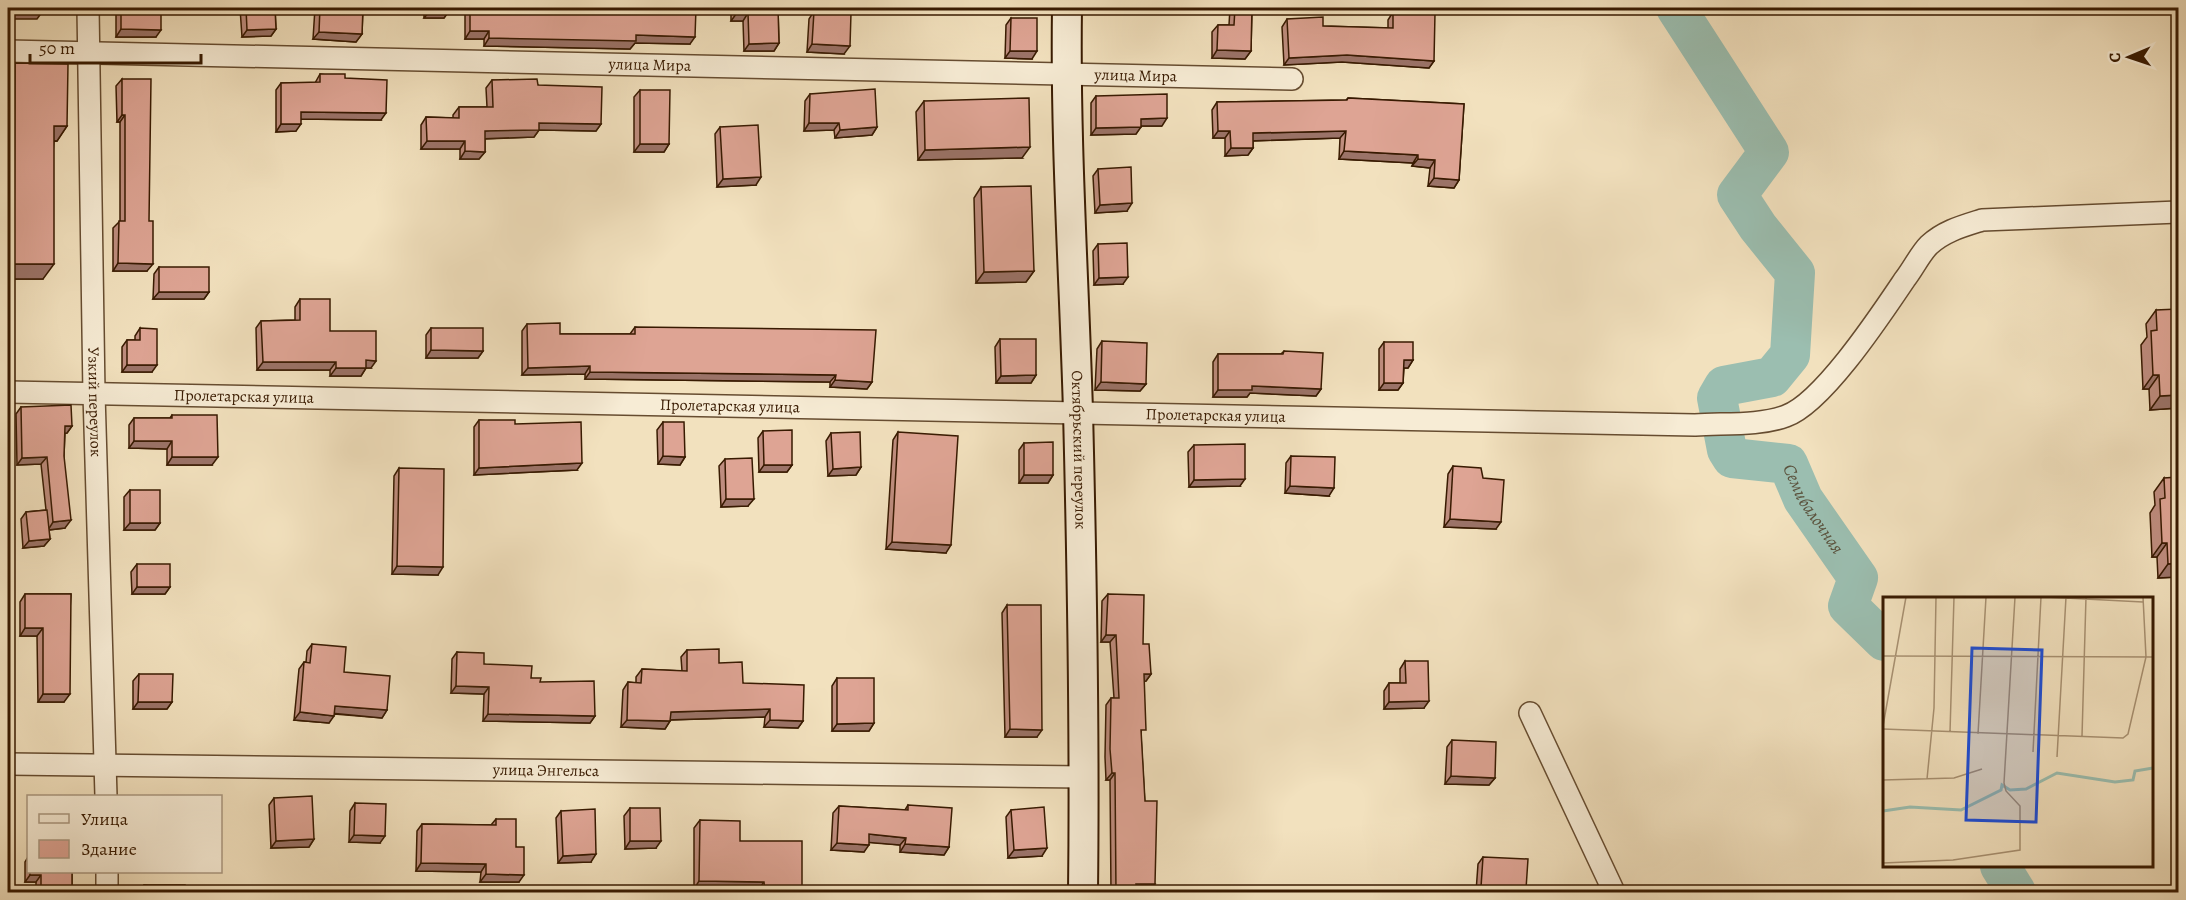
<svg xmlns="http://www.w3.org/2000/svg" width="2186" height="900" font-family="Alegreya,serif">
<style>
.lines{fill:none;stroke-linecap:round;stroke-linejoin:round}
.river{stroke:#9bbeb0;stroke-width:40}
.street-casing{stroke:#664c30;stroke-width:24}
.secondary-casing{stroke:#381a01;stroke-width:32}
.street{stroke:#f7ecd5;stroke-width:21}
.secondary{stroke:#f7ecd5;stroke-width:28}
.wall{fill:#bf8d7f;stroke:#381a01;stroke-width:1.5}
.shaded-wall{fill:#9b7368;stroke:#381a01;stroke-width:1.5}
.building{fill:#dea494;stroke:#381a01;stroke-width:1.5}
.labels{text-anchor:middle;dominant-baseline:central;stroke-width:6;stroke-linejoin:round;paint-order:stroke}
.street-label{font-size:16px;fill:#381a01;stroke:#f7ecd5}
.water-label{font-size:18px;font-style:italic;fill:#5b533e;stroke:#f7ecd5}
.inset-river{fill:none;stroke:#9bbeb0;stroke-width:3}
.inset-road{fill:none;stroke:#a89172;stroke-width:1.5}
.view{fill:#1d4ed8;fill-opacity:0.15;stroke:#1d4ed8;stroke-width:3}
.inset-edge{fill:none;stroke:#381a01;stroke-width:3}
</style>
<rect width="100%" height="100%" fill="#f2e1be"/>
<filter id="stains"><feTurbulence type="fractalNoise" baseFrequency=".00333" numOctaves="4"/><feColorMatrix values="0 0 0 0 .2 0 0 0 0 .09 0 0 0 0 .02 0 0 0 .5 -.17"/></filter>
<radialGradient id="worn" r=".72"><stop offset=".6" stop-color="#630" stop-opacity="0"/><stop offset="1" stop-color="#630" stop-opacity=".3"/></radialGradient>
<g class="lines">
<g class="river">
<path id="s1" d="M 1676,8 L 1769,152 L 1737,195 L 1758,227 L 1795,273 L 1790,355 L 1772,377 L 1724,386 L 1717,398 L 1727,450 L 1732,458 L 1788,464 L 1803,499 L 1858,578 L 1848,606 L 1884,641"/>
<path d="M 2000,866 L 2016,892"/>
</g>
<g class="street-casing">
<g id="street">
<path id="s2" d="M 88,8 L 94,394 L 106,796"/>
<path id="s3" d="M 8,51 L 1292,79"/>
<path id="s4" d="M 8,392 L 1695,425 C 1724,423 1759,426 1786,416 C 1823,403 1882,313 1905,279 C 1913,269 1920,254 1929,245 C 1944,231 1963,226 1982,220 L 2178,212"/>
<path d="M 1530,713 L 1614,892"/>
<path id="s5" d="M 8,764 L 1085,777"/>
<path d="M 107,872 L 107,892"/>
</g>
</g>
<g class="secondary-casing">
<g id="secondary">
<path id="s6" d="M 1067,8 C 1065,142 1074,277 1078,411 C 1082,572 1085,732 1083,892"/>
</g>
</g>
<use href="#street" class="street"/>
<use href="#secondary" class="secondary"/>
</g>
<path class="wall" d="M 116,8 L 161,8 L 156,37 L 116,37 Z
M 240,8 L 275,8 L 276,29 L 271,36 L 242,37 Z
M 315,8 L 363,8 L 362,34 L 356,42 L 313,39 Z
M 424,8 L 449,8 L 449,11 L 444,18 L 424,18 Z
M 465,8 L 496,8 L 496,11 L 528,11 L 529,8 L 566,8 L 565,10 L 661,10 L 663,8 L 696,8 L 690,44 L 635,43 L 630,49 L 484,46 L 484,39 L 465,39 Z
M 731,8 L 778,8 L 779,43 L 774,51 L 744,51 L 743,21 L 731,21 Z
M 1230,8 L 1252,8 L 1251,51 L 1245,59 L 1212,58 L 1212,32 L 1218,25 L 1229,25 Z
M 814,11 L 844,54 L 807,52 L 809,19 Z
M 1393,12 L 1434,61 L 1429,68 L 1342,62 L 1284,65 L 1282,27 L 1287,19 L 1323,26 L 1388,28 L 1388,20 Z
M 1011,18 L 1032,59 L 1005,58 L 1006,25 Z
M 15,63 L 67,126 L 57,141 L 54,140 L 43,279 L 8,279 L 8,74 Z
M 320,74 L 345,78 L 381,120 L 301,119 L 296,131 L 276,132 L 276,90 L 281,83 L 315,83 Z
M 122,79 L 147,271 L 113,271 L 113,228 L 120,221 L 120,122 L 117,122 L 116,86 Z
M 492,80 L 538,85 L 601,124 L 596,131 L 539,130 L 534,137 L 485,139 L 485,152 L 479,159 L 460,159 L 460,149 L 421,149 L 421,125 L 426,117 L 453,118 L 453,115 L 459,107 L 487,107 L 486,88 Z
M 640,90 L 669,144 L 664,152 L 634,152 L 634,97 Z
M 810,94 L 877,127 L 872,135 L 835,138 L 834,130 L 804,131 L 805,101 Z
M 1096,96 L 1162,126 L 1141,126 L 1136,134 L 1091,135 L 1091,103 Z
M 1348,98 L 1464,104 L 1459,180 L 1454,188 L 1428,186 L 1430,168 L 1412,166 L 1413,163 L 1339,159 L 1340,138 L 1253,141 L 1253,148 L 1248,155 L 1225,156 L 1225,138 L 1213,138 L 1212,110 L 1217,102 L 1346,100 Z
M 924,101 L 1022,158 L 918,160 L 916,112 Z
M 720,127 L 756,185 L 717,187 L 715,134 Z
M 1098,169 L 1127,211 L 1095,213 L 1093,176 Z
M 981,187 L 1034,271 L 1026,282 L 976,283 L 974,198 Z
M 1098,244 L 1123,284 L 1094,285 L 1093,251 Z
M 159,267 L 209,292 L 204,299 L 153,299 L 154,274 Z
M 300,299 L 330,331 L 371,368 L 366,368 L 361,376 L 330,376 L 330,370 L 257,370 L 256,328 L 261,321 L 295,320 L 295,307 Z
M 2156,310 L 2178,408 L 2150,410 L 2149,389 L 2143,389 L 2141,345 L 2147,337 L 2146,324 Z
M 527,324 L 560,334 L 630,334 L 635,327 L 872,382 L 867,389 L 830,387 L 830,382 L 585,379 L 585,374 L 522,375 L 522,331 Z
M 140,328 L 152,372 L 122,372 L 122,347 L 127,340 L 135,340 L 135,336 Z
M 431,328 L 483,351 L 478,358 L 426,358 L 426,335 Z
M 1000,339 L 1036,375 L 1031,383 L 996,383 L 995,347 Z
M 1102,341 L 1146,384 L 1140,391 L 1095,390 L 1097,349 Z
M 1384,342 L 1413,360 L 1408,368 L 1404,368 L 1403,383 L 1398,390 L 1379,390 L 1379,349 Z
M 1284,351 L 1321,389 L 1316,396 L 1250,393 L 1247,397 L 1213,397 L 1213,362 L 1218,354 L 1281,354 Z
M 21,407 L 72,426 L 67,433 L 65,433 L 64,456 L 65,528 L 49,530 L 50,539 L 44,546 L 23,548 L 21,519 L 26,512 L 46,510 L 41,464 L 17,465 L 16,414 Z
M 172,415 L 212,465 L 167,465 L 167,449 L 129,448 L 129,425 L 134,418 L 170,418 Z
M 479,420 L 515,424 L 577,470 L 474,475 L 474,427 Z
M 663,422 L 685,457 L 680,465 L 658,464 L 657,430 Z
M 763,431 L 792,465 L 787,472 L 759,472 L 758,438 Z
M 898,432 L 946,553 L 886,549 L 893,440 Z
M 831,433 L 861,467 L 856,475 L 828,476 L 826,441 Z
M 1024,443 L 1053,475 L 1048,483 L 1019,483 L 1019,450 Z
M 1194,445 L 1240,486 L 1189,487 L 1188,452 Z
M 1291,456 L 1329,496 L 1285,493 L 1286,463 Z
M 725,459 L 748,506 L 721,507 L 719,466 Z
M 1453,466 L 1496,529 L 1444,527 L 1448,474 Z
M 399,468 L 438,575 L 392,574 L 394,476 Z
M 2164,478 L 2178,577 L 2158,578 L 2157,557 L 2152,557 L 2150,513 L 2155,505 L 2154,492 Z
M 130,490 L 160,523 L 155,530 L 124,530 L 124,497 Z
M 137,564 L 170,587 L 165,594 L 132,594 L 131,572 Z
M 25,594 L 71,594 L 64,702 L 38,702 L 37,636 L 20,636 L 20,602 Z
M 1108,594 L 1143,644 L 1151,674 L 1146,681 L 1144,681 L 1141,736 L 1150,891 L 1111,892 L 1110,780 L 1106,780 L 1105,757 L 1106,705 L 1111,698 L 1114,698 L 1110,642 L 1101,642 L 1102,601 Z
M 1007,605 L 1037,737 L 1005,737 L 1002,613 Z
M 312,644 L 387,710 L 382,718 L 334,714 L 329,723 L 294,720 L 299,669 L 304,662 L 306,662 L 307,651 Z
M 687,650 L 719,663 L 743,683 L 803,721 L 798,728 L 764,727 L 765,717 L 671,720 L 670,721 L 665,729 L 621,727 L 623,690 L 628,682 L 636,683 L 636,677 L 642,669 L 682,671 L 681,657 Z
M 457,652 L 484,664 L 531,678 L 540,682 L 595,716 L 590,723 L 483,721 L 484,694 L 451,693 L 452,659 Z
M 1405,661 L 1424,708 L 1384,709 L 1384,691 L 1389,683 L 1400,683 L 1400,669 Z
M 139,674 L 172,702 L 167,709 L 133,709 L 133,681 Z
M 837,678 L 874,723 L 869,731 L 832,731 L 832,686 Z
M 1452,740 L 1495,778 L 1489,785 L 1445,784 L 1447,747 Z
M 274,798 L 314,839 L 309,847 L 271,848 L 269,805 Z
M 355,803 L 380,843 L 349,842 L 350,811 Z
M 908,805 L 949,847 L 944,855 L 900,852 L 900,845 L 869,842 L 864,852 L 831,850 L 833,813 L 839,806 L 905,810 Z
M 630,808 L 656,848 L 625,849 L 624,816 Z
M 1011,810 L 1042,856 L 1008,858 L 1006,817 Z
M 561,811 L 591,862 L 558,863 L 556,818 Z
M 496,819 L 516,847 L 519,882 L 480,882 L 481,872 L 416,871 L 417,831 L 422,824 L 491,825 Z
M 700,820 L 740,841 L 802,892 L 759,892 L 759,889 L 694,889 L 694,828 Z
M 28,857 L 28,872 L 72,872 L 72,892 L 36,892 L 36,882 L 25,882 L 25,862 Z
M 1483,857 L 1526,889 L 1524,892 L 1476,892 L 1478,864 Z
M 144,885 L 185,892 L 139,892 Z"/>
<path class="shaded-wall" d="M 8,8 L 45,8 L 37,19 L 8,19 Z
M 430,11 L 449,11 L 444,18 L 424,18 Z
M 748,13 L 743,21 L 731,21 L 736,14 Z
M 121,29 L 161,30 L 156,37 L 116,37 Z
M 276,29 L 271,36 L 242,37 L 247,30 Z
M 470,31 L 489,31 L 484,39 L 465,39 Z
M 319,32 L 362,34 L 356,42 L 313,39 Z
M 636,35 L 695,37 L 690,44 L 635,43 L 630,49 L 484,46 L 489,38 Z
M 779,43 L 774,51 L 744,51 L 749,44 Z
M 812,44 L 850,46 L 844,54 L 807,52 Z
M 1217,50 L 1251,51 L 1245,59 L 1212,58 Z
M 1010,51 L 1037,51 L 1032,59 L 1005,58 Z
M 1347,55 L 1434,61 L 1429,68 L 1342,62 L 1284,65 L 1289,58 Z
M 301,112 L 386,113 L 381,120 L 296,119 Z
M 122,115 L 125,115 L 120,122 L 117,122 Z
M 1167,118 L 1162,126 L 1136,126 L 1141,119 Z
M 539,123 L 601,124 L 596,131 L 539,130 L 534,137 L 479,139 L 485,131 Z
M 809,123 L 839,123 L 834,130 L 804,131 Z
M 281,124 L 301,124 L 296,131 L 276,132 Z
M 54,126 L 67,126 L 57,141 L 44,140 Z
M 877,127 L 872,135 L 835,138 L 840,130 Z
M 1141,127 L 1136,134 L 1091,135 L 1096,128 Z
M 1218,131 L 1230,131 L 1225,138 L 1213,138 Z
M 1346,131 L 1340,138 L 1248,141 L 1253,133 Z
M 427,141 L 465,141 L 460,149 L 421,149 Z
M 640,144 L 669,144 L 664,152 L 634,152 Z
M 1030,147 L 1022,158 L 918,160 L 925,150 Z
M 1231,148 L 1253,148 L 1248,155 L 1225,156 Z
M 465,151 L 485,152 L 479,159 L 460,159 Z
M 1344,151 L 1418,155 L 1413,163 L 1339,159 Z
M 1418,159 L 1435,160 L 1430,168 L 1412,166 Z
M 761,177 L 756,185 L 717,187 L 723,179 Z
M 1434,178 L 1459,180 L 1454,188 L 1428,186 Z
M 1132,203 L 1127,211 L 1095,213 L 1100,205 Z
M 118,263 L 153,264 L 147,271 L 113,271 Z
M 14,264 L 54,264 L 43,279 L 8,279 L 8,273 Z
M 1034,271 L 1026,282 L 976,283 L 984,272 Z
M 1128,277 L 1123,284 L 1094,285 L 1099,278 Z
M 159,292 L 209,292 L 204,299 L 153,299 Z
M 431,350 L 483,351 L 478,358 L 426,358 Z
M 366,360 L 376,361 L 371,368 L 361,368 Z
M 1404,360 L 1413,360 L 1408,368 L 1398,368 Z
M 263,362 L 336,362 L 330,370 L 257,370 Z
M 127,365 L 157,365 L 152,372 L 122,372 Z
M 590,366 L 585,374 L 522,375 L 528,368 Z
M 336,368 L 366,368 L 361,376 L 330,376 Z
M 590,372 L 836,375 L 830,382 L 585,379 Z
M 1036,375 L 1031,383 L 996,383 L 1001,376 Z
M 2153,375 L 2159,375 L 2149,389 L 2143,389 Z
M 835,380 L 872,382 L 867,389 L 830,387 Z
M 1101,382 L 1146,384 L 1140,391 L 1095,390 Z
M 1384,383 L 1403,383 L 1398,390 L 1379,390 Z
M 1252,386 L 1321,389 L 1316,396 L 1250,393 L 1247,397 L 1213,397 L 1218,390 Z
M 2178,395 L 2178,408 L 2150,410 L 2160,396 Z
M 65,426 L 72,426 L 67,433 L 60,434 Z
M 134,441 L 172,441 L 167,449 L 129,448 Z
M 663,456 L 685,457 L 680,465 L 658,464 Z
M 47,457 L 41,464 L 17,465 L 22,458 Z
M 172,457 L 218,457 L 212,465 L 167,465 Z
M 582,463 L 577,470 L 474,475 L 479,468 Z
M 764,465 L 792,465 L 787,472 L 759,472 Z
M 861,467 L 856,475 L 828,476 L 833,469 Z
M 1024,475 L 1053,475 L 1048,483 L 1019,483 Z
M 1245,479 L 1240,486 L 1189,487 L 1194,480 Z
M 1290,486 L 1334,488 L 1329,496 L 1285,493 Z
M 726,499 L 754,499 L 748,506 L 721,507 Z
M 1450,519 L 1501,522 L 1496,529 L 1444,527 Z
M 71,520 L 65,528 L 48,530 L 53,522 Z
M 130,523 L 160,523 L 155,530 L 124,530 Z
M 50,539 L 44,546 L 23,548 L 29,541 Z
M 892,542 L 951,545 L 946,553 L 886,549 Z
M 2162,543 L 2167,543 L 2157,557 L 2152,557 Z
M 2178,563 L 2178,577 L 2158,578 L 2168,564 Z
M 397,566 L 443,567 L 438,575 L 392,574 Z
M 137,587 L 170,587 L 165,594 L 132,594 Z
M 25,628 L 43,628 L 37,636 L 20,636 Z
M 1106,635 L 1116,635 L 1110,642 L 1101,642 Z
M 1144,674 L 1151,674 L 1146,681 L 1139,682 Z
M 456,686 L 489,687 L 484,694 L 451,693 Z
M 43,694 L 70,694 L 64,702 L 38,702 Z
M 1429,701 L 1424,708 L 1384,709 L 1389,702 Z
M 138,702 L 172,702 L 167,709 L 133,709 Z
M 335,706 L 387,710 L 382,718 L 330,713 Z
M 770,709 L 765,717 L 666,720 L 671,712 Z
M 300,712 L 334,716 L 329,723 L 294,720 Z
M 488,714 L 595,716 L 590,723 L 483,721 Z
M 627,720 L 670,721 L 665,729 L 621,727 Z
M 770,720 L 803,721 L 798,728 L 764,727 Z
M 874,723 L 869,731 L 832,731 L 837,724 Z
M 1010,729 L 1042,730 L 1037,737 L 1005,737 Z
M 1112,773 L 1115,773 L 1110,780 L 1106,780 Z
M 1451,776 L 1495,778 L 1489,785 L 1445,784 Z
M 869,834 L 906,838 L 900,845 L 863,842 Z
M 354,835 L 385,836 L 380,843 L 349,842 Z
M 314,839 L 309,847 L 271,848 L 276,841 Z
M 630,841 L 661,841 L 656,848 L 625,849 Z
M 837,843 L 869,845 L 864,852 L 831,850 Z
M 905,844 L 949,847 L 944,855 L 900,852 Z
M 1047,848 L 1042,856 L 1008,858 L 1014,850 Z
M 596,854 L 591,862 L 558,863 L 563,856 Z
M 421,863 L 486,864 L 481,872 L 416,871 Z
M 486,874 L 524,875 L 519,882 L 480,882 Z
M 30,875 L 41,875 L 36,882 L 25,882 Z
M 699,881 L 764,882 L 759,889 L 694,889 Z
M 1136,884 L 1155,884 L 1150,891 L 1131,891 Z
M 1481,887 L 1526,889 L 1524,892 L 1477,892 Z"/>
<path class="building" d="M 121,8 L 161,8 L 161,30 L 121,29 Z
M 246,8 L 275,8 L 276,29 L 247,30 Z
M 320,8 L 363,8 L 362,34 L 319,32 Z
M 430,8 L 449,8 L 449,11 L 430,11 Z
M 470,8 L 496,8 L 496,11 L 533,11 L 533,8 L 566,8 L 565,10 L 666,10 L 666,8 L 696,8 L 695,37 L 636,35 L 636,41 L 489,38 L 489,31 L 470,31 Z
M 736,8 L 778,8 L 779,43 L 749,44 L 748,13 L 736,14 Z
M 1235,8 L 1252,8 L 1251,51 L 1217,50 L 1218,25 L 1234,25 Z
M 814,11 L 851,13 L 850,46 L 812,44 Z
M 1393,12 L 1435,13 L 1434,61 L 1347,55 L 1289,58 L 1287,19 L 1323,17 L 1323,26 L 1393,28 Z
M 1011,18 L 1037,18 L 1037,51 L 1010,51 Z
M 15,63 L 68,64 L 67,126 L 54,126 L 54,264 L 14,264 Z
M 320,74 L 345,74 L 345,78 L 387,80 L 386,113 L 301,112 L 301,124 L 281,124 L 281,83 L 320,82 Z
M 122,79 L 151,79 L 149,221 L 153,221 L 153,264 L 118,263 L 119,221 L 125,221 L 125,115 L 122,115 Z
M 537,79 L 538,85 L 602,87 L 601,124 L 539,123 L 539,130 L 485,131 L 485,152 L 465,151 L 465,141 L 427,141 L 426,117 L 459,118 L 459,107 L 493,107 L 492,80 Z
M 875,89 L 877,127 L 840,130 L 839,123 L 809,123 L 810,94 Z
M 640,90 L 670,90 L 669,144 L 640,144 Z
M 1167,94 L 1167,118 L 1141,119 L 1141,127 L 1096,128 L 1096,96 Z
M 1029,98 L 1030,147 L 925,150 L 924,101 Z
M 1348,98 L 1464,104 L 1459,180 L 1434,178 L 1435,160 L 1418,159 L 1418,155 L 1344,151 L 1346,131 L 1253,133 L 1253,148 L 1231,148 L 1230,131 L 1218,131 L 1217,102 L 1347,100 Z
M 758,125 L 761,177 L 723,179 L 720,127 Z
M 1131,167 L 1132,203 L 1100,205 L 1098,169 Z
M 1031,186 L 1034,271 L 984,272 L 981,187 Z
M 1127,243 L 1128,277 L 1099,278 L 1098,244 Z
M 159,267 L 209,267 L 209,292 L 159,292 Z
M 300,299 L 330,299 L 330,331 L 376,331 L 376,361 L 366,360 L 366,368 L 336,368 L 336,362 L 263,362 L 261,321 L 300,320 Z
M 2178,309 L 2178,395 L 2160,396 L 2159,375 L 2153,375 L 2151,331 L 2157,330 L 2156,310 Z
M 560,323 L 560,334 L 635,334 L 635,327 L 876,330 L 872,382 L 835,380 L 836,375 L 590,372 L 590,366 L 528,368 L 527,324 Z
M 140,328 L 157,329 L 157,365 L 127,365 L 127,340 L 140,340 Z
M 431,328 L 483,328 L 483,351 L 431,350 Z
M 1000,339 L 1036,339 L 1036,375 L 1001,376 Z
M 1102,341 L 1147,343 L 1146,384 L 1101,382 Z
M 1384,342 L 1413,342 L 1413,360 L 1404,360 L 1403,383 L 1384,383 Z
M 1284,351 L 1323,353 L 1321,389 L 1252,386 L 1252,390 L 1218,390 L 1218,354 L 1283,354 Z
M 71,405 L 72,426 L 65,426 L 64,456 L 71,520 L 53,522 L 47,457 L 22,458 L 21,407 Z
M 172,415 L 217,415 L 218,457 L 172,457 L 172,441 L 134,441 L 134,418 L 172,418 Z
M 479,420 L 515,420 L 515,424 L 581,422 L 582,463 L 479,468 Z
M 663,422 L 684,422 L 685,457 L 663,456 Z
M 792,430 L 792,465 L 764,465 L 763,431 Z
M 860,432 L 861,467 L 833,469 L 831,433 Z
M 898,432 L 958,436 L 951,545 L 892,542 Z
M 1053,442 L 1053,475 L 1024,475 L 1024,443 Z
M 1245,444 L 1245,479 L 1194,480 L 1194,445 Z
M 1291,456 L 1335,457 L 1334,488 L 1290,486 Z
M 752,458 L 754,499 L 726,499 L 725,459 Z
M 1453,466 L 1481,468 L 1483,478 L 1504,480 L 1501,522 L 1450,519 Z
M 399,468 L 444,469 L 443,567 L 397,566 Z
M 2178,477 L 2178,563 L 2168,564 L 2167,543 L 2162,543 L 2160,499 L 2165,498 L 2164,478 Z
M 130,490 L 160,490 L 160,523 L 130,523 Z
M 47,510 L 50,539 L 29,541 L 26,512 Z
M 137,564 L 170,564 L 170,587 L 137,587 Z
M 25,594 L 71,594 L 70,694 L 43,694 L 43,628 L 25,628 Z
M 1108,594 L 1144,595 L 1143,644 L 1149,644 L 1151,674 L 1144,674 L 1146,730 L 1141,730 L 1145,801 L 1157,801 L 1155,884 L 1136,884 L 1137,892 L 1116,892 L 1115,773 L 1112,773 L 1110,749 L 1111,698 L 1119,698 L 1116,635 L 1106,635 Z
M 1007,605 L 1041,605 L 1042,730 L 1010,729 Z
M 312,644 L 346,647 L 344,672 L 390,676 L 387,710 L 335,706 L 334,716 L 300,712 L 304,662 L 310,663 Z
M 719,649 L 719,663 L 742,662 L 743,683 L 804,685 L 803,721 L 770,720 L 770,709 L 671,712 L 670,721 L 627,720 L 628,682 L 641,683 L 642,669 L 687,671 L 687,650 Z
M 457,652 L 484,653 L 484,664 L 532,666 L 531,678 L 541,678 L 540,682 L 594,681 L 595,716 L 488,714 L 489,687 L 456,686 Z
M 1405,661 L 1428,661 L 1429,701 L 1389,702 L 1389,683 L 1406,683 Z
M 139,674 L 173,674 L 172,702 L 138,702 Z
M 837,678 L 874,678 L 874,723 L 837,724 Z
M 1452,740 L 1496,742 L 1495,778 L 1451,776 Z
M 312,796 L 314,839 L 276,841 L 274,798 Z
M 355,803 L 386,804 L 385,836 L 354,835 Z
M 908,805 L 952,808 L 949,847 L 905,844 L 906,838 L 869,834 L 869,845 L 837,843 L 839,806 L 908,810 Z
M 1044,807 L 1047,848 L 1014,850 L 1011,810 Z
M 630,808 L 660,808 L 661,841 L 630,841 Z
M 595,809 L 596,854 L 563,856 L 561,811 Z
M 496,819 L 516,819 L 516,847 L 524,847 L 524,875 L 486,874 L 486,864 L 421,863 L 422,824 L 496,825 Z
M 700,820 L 740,821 L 740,841 L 802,841 L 802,892 L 765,892 L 764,882 L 699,881 Z
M 1483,857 L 1528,859 L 1526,889 L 1481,887 Z
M 30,872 L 72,872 L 72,892 L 41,892 L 41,875 L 30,875 Z
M 144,885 L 185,885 L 185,892 L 145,892 Z"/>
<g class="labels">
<g class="street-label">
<text stroke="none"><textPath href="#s3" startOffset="642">улица Мира</textPath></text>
<text stroke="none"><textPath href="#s3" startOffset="1128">улица Мира</textPath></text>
<text stroke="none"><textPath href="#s4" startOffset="236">Пролетарская улица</textPath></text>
<text stroke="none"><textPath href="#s2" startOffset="394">Узкий переулок</textPath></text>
<text stroke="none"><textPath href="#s4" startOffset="722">Пролетарская улица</textPath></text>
<text stroke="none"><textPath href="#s4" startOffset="1208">Пролетарская улица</textPath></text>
<text stroke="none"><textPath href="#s6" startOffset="442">Октябрьский переулок</textPath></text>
<text stroke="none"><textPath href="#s5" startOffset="538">улица Энгельса</textPath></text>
</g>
<g class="water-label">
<text stroke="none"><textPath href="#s1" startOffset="666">Семибалочная</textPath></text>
</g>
</g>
<g transform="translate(1883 597)">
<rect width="270" height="270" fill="#f2e1be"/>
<path class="inset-river" d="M 0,214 L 27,210 L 78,213 L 118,193 L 119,188 L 127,193 L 143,192 L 174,176 L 232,185 L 250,183 L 252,174 L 270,171"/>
<path class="inset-road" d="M 163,0 L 260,5M 0,59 L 270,60M 0,129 L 23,0M 0,132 L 240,141 L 245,137 L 263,60 L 260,0M 67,135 L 71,0M 95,137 L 103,0M 199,139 L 203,0M 150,155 L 158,0M 174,160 L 183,0M 44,182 L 51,111 L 53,0M 0,183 L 71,181 L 99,172M 0,266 L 70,263 L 137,253 L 137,209 L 123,194 L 121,186 L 132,0"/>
<path class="view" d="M 89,51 L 159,53 L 153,225 L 83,223 Z"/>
<rect width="270" height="270" class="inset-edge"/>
</g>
<rect width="2186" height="900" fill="none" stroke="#f2e1be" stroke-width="30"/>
<rect x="9" y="9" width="2168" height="882" fill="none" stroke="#381a01" stroke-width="3"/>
<rect x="15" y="15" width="2156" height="870" fill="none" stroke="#381a01" stroke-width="1.5"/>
<rect x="27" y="795" width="195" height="78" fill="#f7ecd5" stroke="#ab9880" stroke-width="1.5"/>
<rect x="39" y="814" width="30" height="9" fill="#f7ecd5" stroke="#ab9880" stroke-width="1.5"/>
<text x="81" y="825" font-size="18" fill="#381a01">Улица</text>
<rect x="39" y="840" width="30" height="18" fill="#dea494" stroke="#ab9880" stroke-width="1.5"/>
<text x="81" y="855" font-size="18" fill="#381a01">Здание</text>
<g transform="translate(2129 57) rotate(268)" stroke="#f7ecd5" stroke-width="4.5" paint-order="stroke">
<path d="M0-4.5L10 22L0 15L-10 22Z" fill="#381a01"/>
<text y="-9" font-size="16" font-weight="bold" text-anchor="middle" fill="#381a01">С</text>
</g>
<path d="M30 54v9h171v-9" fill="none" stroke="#381a01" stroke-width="3"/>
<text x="39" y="54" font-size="18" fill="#381a01" stroke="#f7ecd5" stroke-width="4.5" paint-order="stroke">50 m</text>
<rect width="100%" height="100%" filter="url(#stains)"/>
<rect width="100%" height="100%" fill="url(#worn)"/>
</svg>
